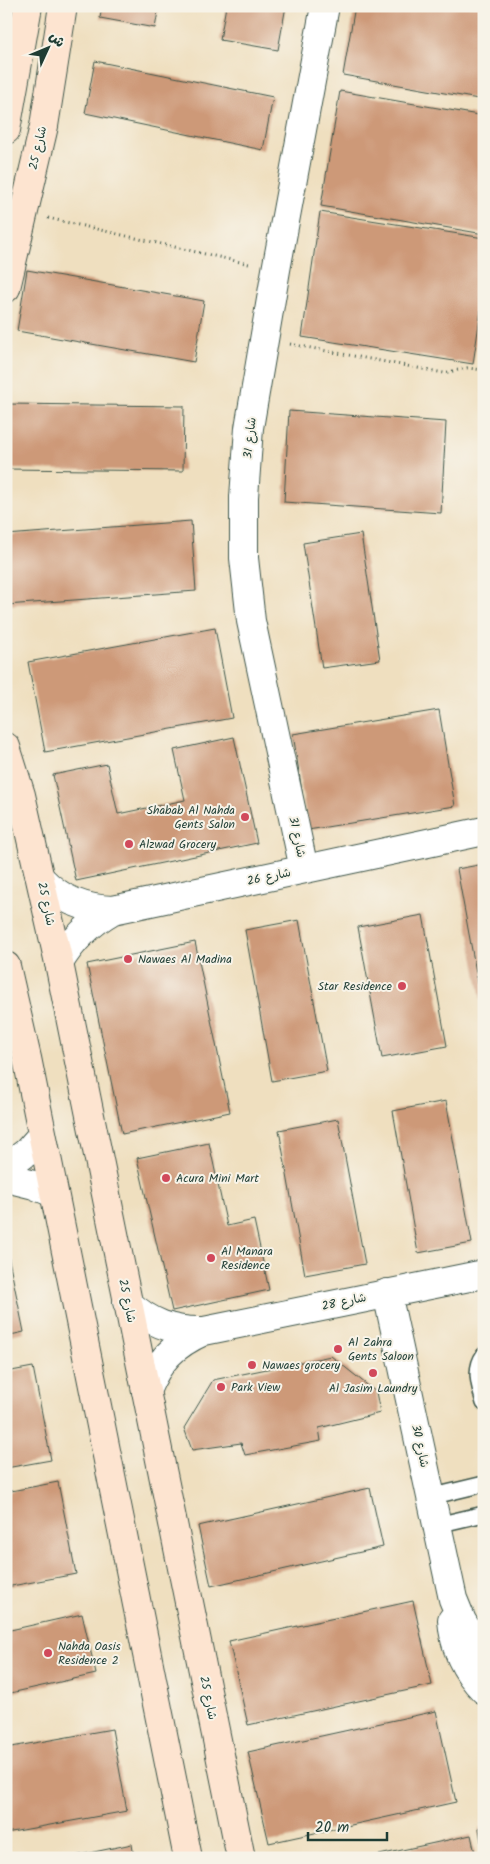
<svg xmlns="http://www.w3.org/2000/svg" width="490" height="1864" font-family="Kalam,'Playpen Sans Arabic',sans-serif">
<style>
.building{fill:#cd9978}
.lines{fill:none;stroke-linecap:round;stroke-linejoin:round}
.lane-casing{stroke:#3e5549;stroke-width:18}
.street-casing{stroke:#3e5549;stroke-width:30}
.secondary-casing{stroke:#3e5549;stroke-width:30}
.path{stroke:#3e5549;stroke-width:3;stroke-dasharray:1 4;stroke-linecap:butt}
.lane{stroke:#fff;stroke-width:15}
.street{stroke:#fff;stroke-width:28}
.secondary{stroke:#fde4d0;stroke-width:28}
.poi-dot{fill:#d1495b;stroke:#f7f3e8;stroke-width:2}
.labels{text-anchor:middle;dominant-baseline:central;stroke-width:4;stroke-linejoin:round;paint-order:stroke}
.street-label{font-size:12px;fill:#1f3d34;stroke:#f7f3e8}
.poi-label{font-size:12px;fill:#1f3d34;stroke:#f7f3e8;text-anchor:start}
</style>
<rect width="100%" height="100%" fill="#f7f3e8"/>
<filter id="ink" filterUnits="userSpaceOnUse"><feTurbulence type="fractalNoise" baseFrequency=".02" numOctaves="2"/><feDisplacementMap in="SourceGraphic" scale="10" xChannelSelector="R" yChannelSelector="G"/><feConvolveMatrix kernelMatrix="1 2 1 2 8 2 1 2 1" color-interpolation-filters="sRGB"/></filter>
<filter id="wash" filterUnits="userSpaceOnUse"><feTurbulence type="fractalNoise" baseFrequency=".0096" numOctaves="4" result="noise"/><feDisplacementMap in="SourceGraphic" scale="20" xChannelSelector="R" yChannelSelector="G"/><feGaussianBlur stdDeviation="1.12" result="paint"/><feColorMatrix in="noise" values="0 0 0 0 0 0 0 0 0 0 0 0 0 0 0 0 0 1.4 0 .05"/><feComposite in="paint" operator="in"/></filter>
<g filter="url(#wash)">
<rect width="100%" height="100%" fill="#efdfbf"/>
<g id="blocks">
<path class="building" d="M 102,6 L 159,6 L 155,28 L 100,18 Z
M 226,6 L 286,6 L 278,50 L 220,40 Z
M 355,6 L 484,6 L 484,100 L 343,75 Z
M 95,61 L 273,97 L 263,150 L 85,113 Z
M 340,91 L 484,116 L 484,234 L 321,206 Z
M 320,212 L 484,238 L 484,290 L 473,364 L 302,337 Z
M 27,270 L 204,301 L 194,362 L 17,331 Z
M 6,404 L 184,406 L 183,471 L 6,469 Z
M 289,411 L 446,422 L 441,513 L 284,502 Z
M 191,521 L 196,591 L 6,605 L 6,535 Z
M 361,534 L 380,660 L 322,668 L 303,543 Z
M 215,628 L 232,718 L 45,752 L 28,662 Z
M 439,710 L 455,806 L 308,830 L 293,734 Z
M 234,737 L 257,843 L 76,881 L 53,775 L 107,764 L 118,814 L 185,800 L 174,750 Z
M 484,864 L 484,1010 L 483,1010 L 457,869 Z
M 423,915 L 447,1046 L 382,1058 L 358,927 Z
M 299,920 L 327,1071 L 272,1081 L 245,930 Z
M 195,942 L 230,1112 L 122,1134 L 87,964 Z
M 446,1101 L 472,1243 L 418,1253 L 393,1111 Z
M 338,1119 L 365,1264 L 305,1275 L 279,1130 Z
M 209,1143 L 227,1226 L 254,1220 L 269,1290 L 172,1311 L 137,1158 Z
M 7,1250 L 24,1332 L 6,1336 L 6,1251 Z
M 331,1356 L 376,1392 L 380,1413 L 319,1428 L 321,1441 L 245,1455 L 241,1443 L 192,1450 L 184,1428 L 213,1380 Z
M 33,1367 L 51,1460 L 6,1468 L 6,1372 Z
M 58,1482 L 76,1574 L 6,1587 L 6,1492 Z
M 370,1488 L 383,1547 L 211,1586 L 198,1526 Z
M 413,1601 L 432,1685 L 248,1725 L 229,1641 Z
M 82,1614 L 96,1674 L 6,1694 L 6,1631 Z
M 436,1711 L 456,1802 L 269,1843 L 248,1752 Z
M 112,1729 L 127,1811 L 6,1833 L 6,1748 Z
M 484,1827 L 484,1841 L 481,1842 L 479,1828 Z
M 471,1835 L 476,1858 L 370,1858 L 370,1857 Z
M 132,1844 L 134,1858 L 70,1858 L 70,1857 Z"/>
</g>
</g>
<g filter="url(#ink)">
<use href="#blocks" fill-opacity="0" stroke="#3e5549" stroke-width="1"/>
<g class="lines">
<g class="lane-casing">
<path id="lane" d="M 484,1355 C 473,1370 480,1387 484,1403
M 430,1497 L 484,1484
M 437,1525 L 484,1514"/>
</g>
<g class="street-casing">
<path id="street" d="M 304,869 L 251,621 L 244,558 L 244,497 L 249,428 L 276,270 L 325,6
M 41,879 C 61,900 84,909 113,910 L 484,831
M 59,963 C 73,939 90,923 113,910
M 6,1168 L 27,1152 L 42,1135
M 6,1178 L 34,1185 L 53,1193
M 387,1293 L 453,1599 L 462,1621 L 484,1657
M 127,1302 C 149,1323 173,1332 204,1331 L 484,1274
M 146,1391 C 159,1360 173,1345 204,1331
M 452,1620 C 454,1648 464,1670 484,1690"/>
</g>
<g class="secondary-casing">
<path id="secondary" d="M 6,130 L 28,6
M 6,288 L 44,126 L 63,6
M 6,747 L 21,795 L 59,963 L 241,1858
M 6,966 L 27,1058 L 188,1858"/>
</g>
<path class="path" d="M 48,218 L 249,264
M 290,344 L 444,373 L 467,368 L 484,370"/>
<use href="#lane" class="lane"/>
<use href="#street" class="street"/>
<use href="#secondary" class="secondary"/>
</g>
</g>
<g class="poi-dot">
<circle cx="245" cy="817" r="5"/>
<circle cx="129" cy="844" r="5"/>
<circle cx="128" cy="959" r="5"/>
<circle cx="402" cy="986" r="5"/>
<circle cx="166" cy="1178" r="5"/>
<circle cx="211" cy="1258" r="5"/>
<circle cx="338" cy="1349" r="5"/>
<circle cx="252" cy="1365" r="5"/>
<circle cx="373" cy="1373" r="5"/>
<circle cx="221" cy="1387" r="5"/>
<circle cx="48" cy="1653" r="5"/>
</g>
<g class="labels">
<g class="street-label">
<text transform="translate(38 148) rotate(-77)">شارع 25</text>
<text transform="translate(250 438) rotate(-84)">شارع 31</text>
<text transform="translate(297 837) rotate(78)">شارع 31</text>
<text transform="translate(269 877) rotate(-12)">شارع 26</text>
<text transform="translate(46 904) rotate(78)">شارع 25</text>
<text transform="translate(127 1301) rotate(78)">شارع 25</text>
<text transform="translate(344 1302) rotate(-12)">شارع 28</text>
<text transform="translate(420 1446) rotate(78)">شارع 30</text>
<text transform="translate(208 1698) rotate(78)">شارع 25</text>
</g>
<g class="poi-label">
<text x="235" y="810" text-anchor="end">Shabab Al Nahda<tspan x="235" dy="14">Gents Salon</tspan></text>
<text x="139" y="844">Alzwad Grocery</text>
<text x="138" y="959">Nawaes Al Madina</text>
<text x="392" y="986" text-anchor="end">Star Residence</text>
<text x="176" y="1178">Acura Mini Mart</text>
<text x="221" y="1251">Al Manara<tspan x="221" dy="14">Residence</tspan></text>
<text x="348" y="1342">Al Zahra<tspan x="348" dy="14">Gents Saloon</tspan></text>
<text x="262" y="1365">Nawaes grocery</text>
<text x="231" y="1387">Park View</text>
<text x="373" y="1388" text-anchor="middle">Al Jasim Laundry</text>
<text x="58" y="1646">Nahda Oasis<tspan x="58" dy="14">Residence 2</tspan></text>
</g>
</g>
<rect width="490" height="1864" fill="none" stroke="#f7f3e8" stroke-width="25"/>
<g transform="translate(48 48) rotate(46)" stroke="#f7f3e8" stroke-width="4" paint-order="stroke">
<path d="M0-4L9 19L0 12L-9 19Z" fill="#1f3d34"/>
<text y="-8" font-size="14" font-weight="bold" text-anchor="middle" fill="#1f3d34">ش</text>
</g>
<path d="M308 1832v8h79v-8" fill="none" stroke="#1f3d34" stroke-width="2.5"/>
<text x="315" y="1832" font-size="15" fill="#1f3d34" stroke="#f7f3e8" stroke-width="4" paint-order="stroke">20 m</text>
</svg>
